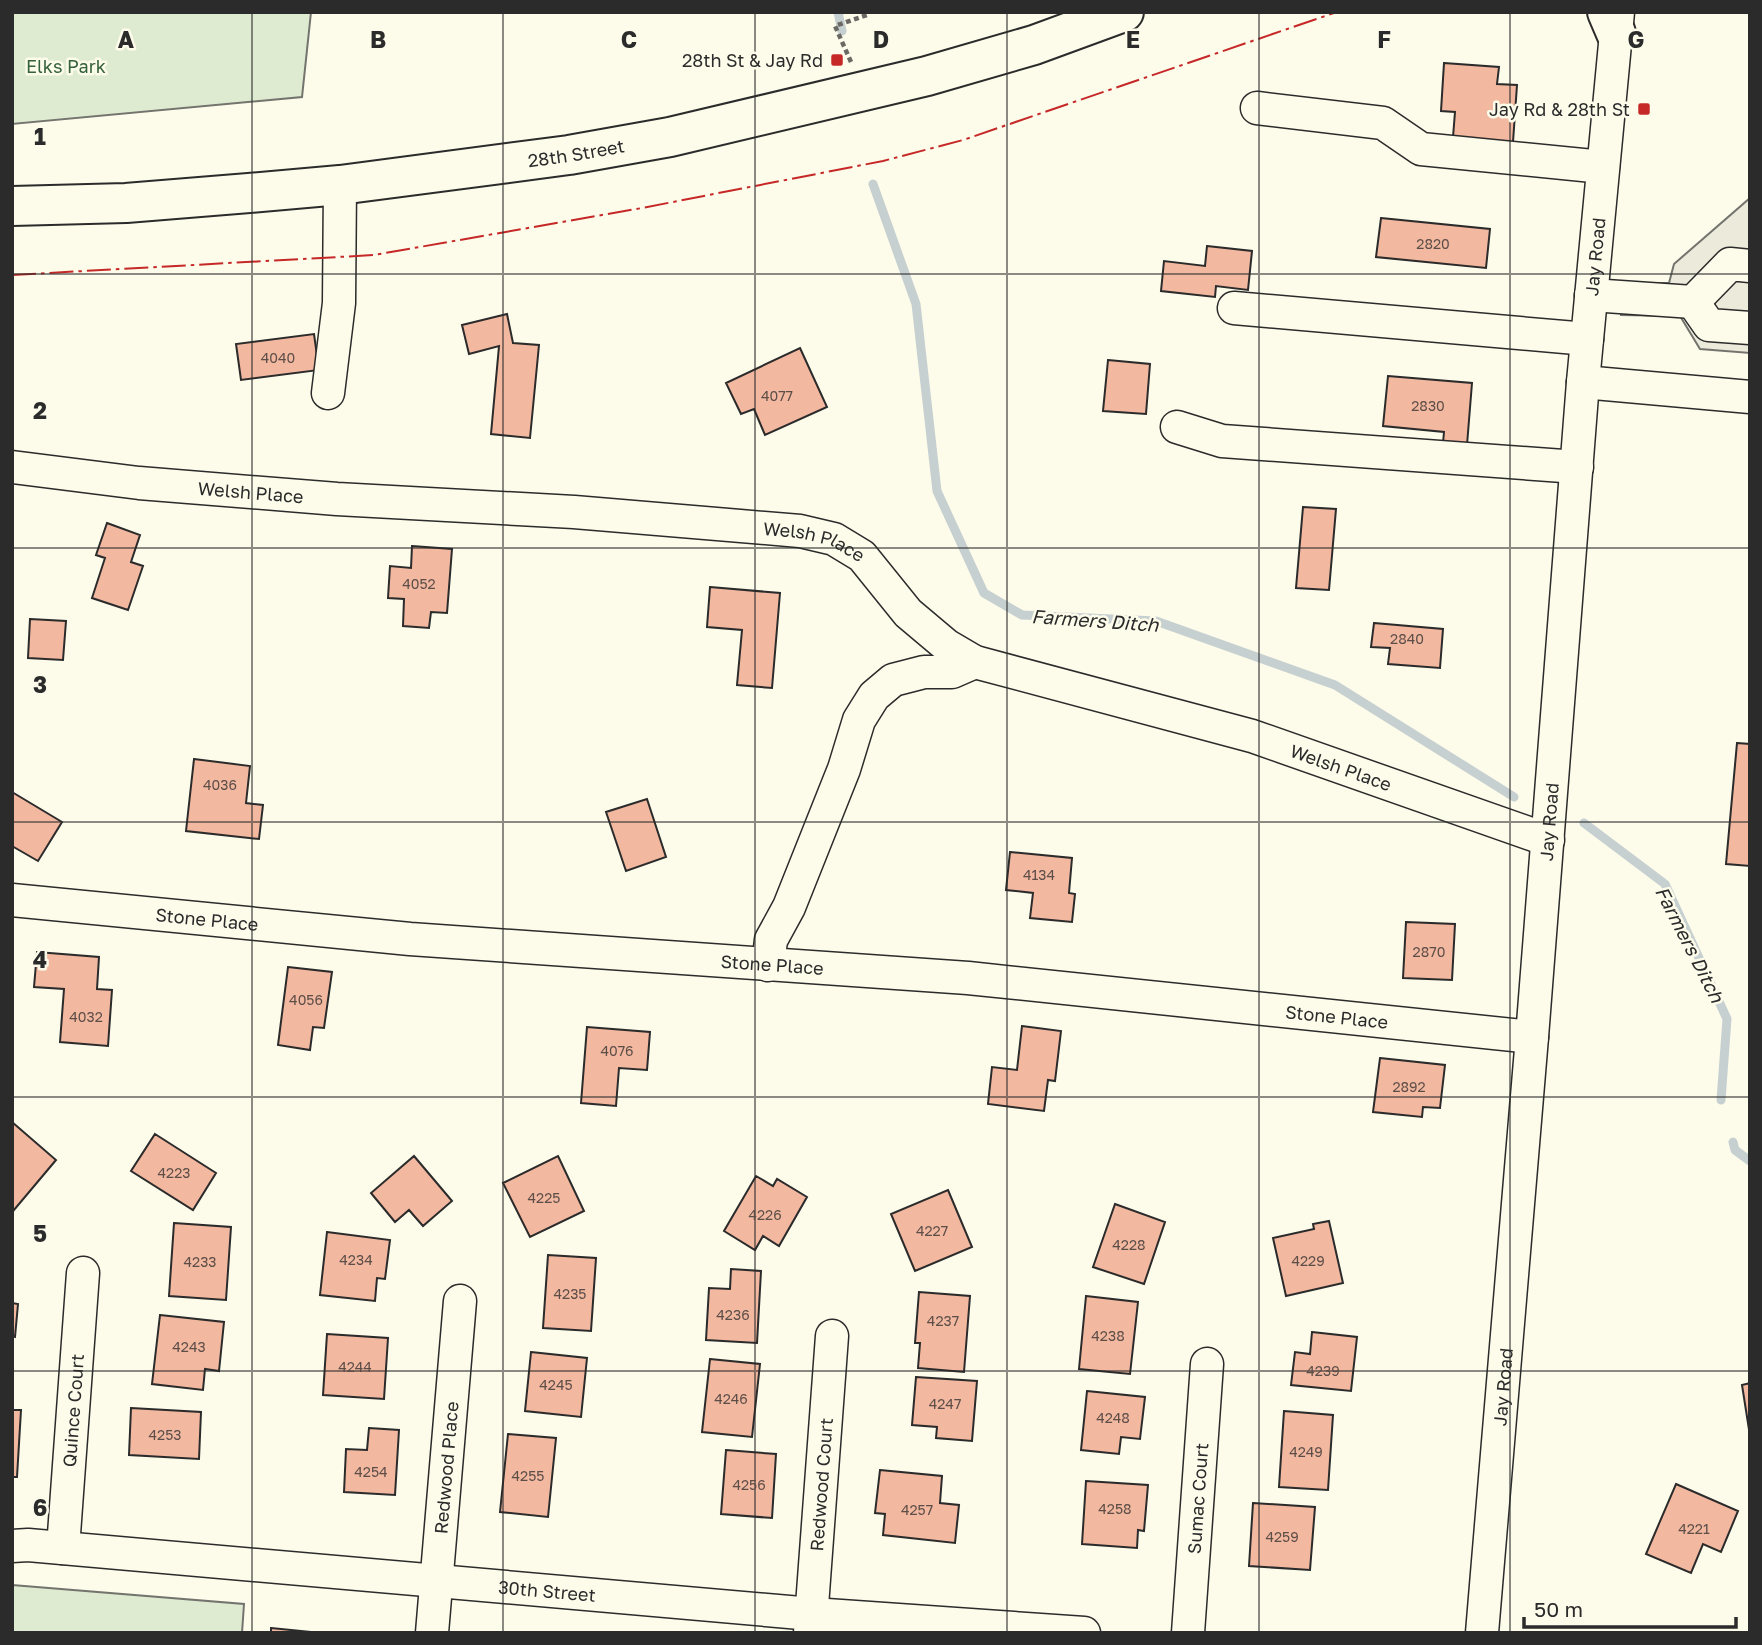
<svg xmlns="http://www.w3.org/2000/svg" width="1762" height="1645" font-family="'Golos Text',sans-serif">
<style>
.green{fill:#deebd1;stroke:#74746e;stroke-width:2}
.parking{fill:#eceadb;stroke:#74746e;stroke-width:2}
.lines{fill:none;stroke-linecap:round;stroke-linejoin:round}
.stream{stroke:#c7d0d0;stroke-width:9}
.building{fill:#f2b8a0;stroke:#2b2b2b;stroke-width:2}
.minor-casing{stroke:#2b2b2b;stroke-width:35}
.highway-casing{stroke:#2b2b2b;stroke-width:42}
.path{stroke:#6a6964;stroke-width:4.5;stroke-dasharray:5 3.5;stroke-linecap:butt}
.minor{stroke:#fdfbea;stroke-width:32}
.highway{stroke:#fdfbea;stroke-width:38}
.power{stroke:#c62828;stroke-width:2;stroke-dasharray:24 5 3.5 5;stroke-linecap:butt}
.grid{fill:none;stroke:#2b2b2b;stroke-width:2;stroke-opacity:0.55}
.poi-dot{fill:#c62828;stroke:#fdfbea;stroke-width:2.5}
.labels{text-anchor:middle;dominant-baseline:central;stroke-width:5;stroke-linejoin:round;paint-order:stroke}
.number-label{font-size:14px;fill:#5d4e48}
.poi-label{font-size:18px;fill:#2b2b2b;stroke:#fdfbea;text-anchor:end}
.park-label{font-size:18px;fill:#34623c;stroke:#fdfbea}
.street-label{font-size:18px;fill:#2b2b2b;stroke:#fdfbea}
.water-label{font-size:19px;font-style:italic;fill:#2b2b2b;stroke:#fdfbea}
.grid-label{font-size:23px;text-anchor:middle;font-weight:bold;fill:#2b2b2b;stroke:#fdfbea;stroke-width:5;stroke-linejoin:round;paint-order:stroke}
</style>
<rect width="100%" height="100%" fill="#fdfbea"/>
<path class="green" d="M 12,12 L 311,12 L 302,97 L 12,124 Z
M 12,1585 L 244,1604 L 242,1633 L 12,1633 Z"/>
<path class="parking" d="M 1750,198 L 1750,353 L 1700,349 L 1680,316 L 1621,315 L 1624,283 L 1669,283 L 1674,264 Z"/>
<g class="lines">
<path class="stream" d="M 838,12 L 842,31
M 873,184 L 916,304 L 937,491 L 984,593 L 1022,615 L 1156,621 L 1335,685 L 1514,797
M 1584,823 L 1665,884 L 1727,1019 L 1721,1100
M 1733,1142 L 1735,1150 L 1750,1161"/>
</g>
<path class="building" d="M 1444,63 L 1499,67 L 1497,84 L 1517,85 L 1513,142 L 1453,137 L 1455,112 L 1441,111 Z
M 1381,218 L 1490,229 L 1486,268 L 1376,257 Z
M 1207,246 L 1252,251 L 1248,290 L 1216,286 L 1215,297 L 1161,291 L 1164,261 L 1205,266 Z
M 507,314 L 513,343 L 539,345 L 530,438 L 491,434 L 499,346 L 469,354 L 462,325 Z
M 314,334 L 319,370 L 241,380 L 236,344 Z
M 800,348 L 827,407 L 765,435 L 754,409 L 741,414 L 726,383 Z
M 1108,360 L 1150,364 L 1146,414 L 1103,411 Z
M 1388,376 L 1472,383 L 1467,445 L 1443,443 L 1444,432 L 1383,426 Z
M 1303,507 L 1336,509 L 1329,590 L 1296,588 Z
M 107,523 L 140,535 L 131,562 L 143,566 L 128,610 L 92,598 L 105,558 L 96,555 Z
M 412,546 L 452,549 L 447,613 L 431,612 L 429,628 L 403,626 L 404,599 L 388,598 L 390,566 L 411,568 Z
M 710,587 L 780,593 L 772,688 L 737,685 L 742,630 L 707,627 Z
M 30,619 L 66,621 L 63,660 L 28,658 Z
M 1374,623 L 1443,629 L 1440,668 L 1388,664 L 1390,648 L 1371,647 Z
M 1737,743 L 1750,744 L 1750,866 L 1726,864 Z
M 194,759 L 250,766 L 246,803 L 263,805 L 259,839 L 186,831 Z
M 12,792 L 62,822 L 38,861 L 12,846 Z
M 647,799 L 666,857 L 626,871 L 606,812 Z
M 1010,852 L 1072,858 L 1069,893 L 1075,894 L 1072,922 L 1030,918 L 1033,893 L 1006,890 Z
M 1406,922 L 1455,924 L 1452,980 L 1403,978 Z
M 37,952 L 99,957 L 97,989 L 112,990 L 108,1046 L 60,1042 L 64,989 L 34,987 Z
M 288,967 L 332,972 L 324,1028 L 313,1027 L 310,1050 L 278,1045 Z
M 1022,1026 L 1061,1031 L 1055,1081 L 1048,1080 L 1044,1111 L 988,1104 L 992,1067 L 1017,1070 Z
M 587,1027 L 650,1032 L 647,1070 L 619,1068 L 616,1106 L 581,1103 Z
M 1380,1058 L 1445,1065 L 1440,1108 L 1423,1107 L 1422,1117 L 1373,1112 Z
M 12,1122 L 56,1160 L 14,1210 L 12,1208 Z
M 155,1134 L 216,1173 L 193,1210 L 131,1171 Z
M 414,1156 L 452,1201 L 423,1226 L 409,1210 L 395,1222 L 371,1193 Z
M 558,1156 L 584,1211 L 530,1237 L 503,1183 Z
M 756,1176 L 773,1186 L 777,1179 L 807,1197 L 779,1246 L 763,1236 L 755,1250 L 724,1231 Z
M 948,1190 L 972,1247 L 915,1271 L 891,1214 Z
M 1115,1204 L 1165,1222 L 1144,1284 L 1093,1267 Z
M 1329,1221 L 1343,1283 L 1286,1296 L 1273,1238 L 1314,1229 L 1313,1224 Z
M 174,1223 L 231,1227 L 226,1300 L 169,1296 Z
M 327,1232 L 390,1240 L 385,1279 L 377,1278 L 375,1301 L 320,1295 Z
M 548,1255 L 596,1258 L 591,1331 L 543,1328 Z
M 731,1269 L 761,1271 L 757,1343 L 706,1340 L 709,1288 L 730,1289 Z
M 919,1292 L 970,1296 L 964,1372 L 918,1368 L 920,1343 L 915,1343 Z
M 1086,1296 L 1138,1302 L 1130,1374 L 1079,1369 Z
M 12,1303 L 18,1304 L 15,1337 L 12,1336 Z
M 160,1315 L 224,1322 L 219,1371 L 205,1369 L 203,1390 L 152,1384 Z
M 1312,1332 L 1357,1337 L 1351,1391 L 1291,1385 L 1295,1352 L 1310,1354 Z
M 327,1334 L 388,1338 L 384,1399 L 323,1395 Z
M 531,1352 L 587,1358 L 581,1417 L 525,1411 Z
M 710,1359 L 760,1364 L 752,1437 L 702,1432 Z
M 916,1377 L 977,1381 L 972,1441 L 936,1438 L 937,1427 L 912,1425 Z
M 1750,1383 L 1750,1436 L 1742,1385 Z
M 1087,1391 L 1145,1397 L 1140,1439 L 1121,1437 L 1119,1454 L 1081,1450 Z
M 131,1408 L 201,1412 L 199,1459 L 129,1455 Z
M 12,1410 L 21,1410 L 17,1477 L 12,1477 Z
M 1284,1411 L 1333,1415 L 1328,1490 L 1279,1487 Z
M 369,1428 L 399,1430 L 395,1495 L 344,1492 L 346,1449 L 367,1450 Z
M 508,1434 L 556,1438 L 548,1517 L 500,1512 Z
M 726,1450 L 776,1454 L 772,1518 L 721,1514 Z
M 880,1470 L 942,1476 L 940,1503 L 959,1505 L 955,1543 L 883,1535 L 885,1514 L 875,1513 Z
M 1086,1481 L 1148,1485 L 1144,1531 L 1138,1530 L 1137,1548 L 1082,1544 Z
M 1676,1484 L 1738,1511 L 1721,1552 L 1703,1544 L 1691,1573 L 1646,1554 Z
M 1253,1503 L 1315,1507 L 1310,1570 L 1249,1566 Z
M 271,1628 L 321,1633 L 271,1633 Z"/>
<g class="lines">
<g class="minor-casing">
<g id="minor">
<path d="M 1257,108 L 1383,123 L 1421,149 L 1603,167"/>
<path d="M 1591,295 L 1693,302 L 1730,264 L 1750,266"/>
<path d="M 1693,302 L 1709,325 L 1750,328"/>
<path d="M 1234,308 L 1587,339"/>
<path d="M 1583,382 L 1750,397"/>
<path d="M 328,393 L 339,303 L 340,185"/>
<path d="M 1177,427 L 1222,441 L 1577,467"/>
<path id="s1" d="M 12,467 L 139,483 L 337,499 L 574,512 L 800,531 L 834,539 L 862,556 L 908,613 L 946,645 L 975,662 L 1252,736 L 1548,840"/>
<path id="s2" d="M 12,900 L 410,939 L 968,978 L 1532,1037"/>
<path d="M 768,965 L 771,940 L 789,907 L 844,769 L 859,720 L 874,696 L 893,680 L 924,672 L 952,672 L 975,662"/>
<path id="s3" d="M 12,1546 L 28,1545 L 812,1614 L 1084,1633"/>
<path id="s4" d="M 63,1548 L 83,1273"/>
<path id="s5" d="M 432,1633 L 460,1301"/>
<path id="s6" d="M 810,1633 L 832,1336"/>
<path id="s7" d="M 1188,1633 L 1207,1364"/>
<path id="s8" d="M 1482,1633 L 1532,1037 L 1583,382 L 1618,12"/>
</g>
</g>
<g class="highway-casing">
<g id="highway">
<path d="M 1607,12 L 1616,33"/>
<path id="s9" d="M 12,206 L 126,203 L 249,193 L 340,185 L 569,155 L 670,137 L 927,76 L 1034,45 L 1124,12"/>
</g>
</g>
<path class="path" d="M 851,62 L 835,26 L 867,15 L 866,12"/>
<use href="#minor" class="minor"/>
<use href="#highway" class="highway"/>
<path class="power" d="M 12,275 L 374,255 L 642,208 L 883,161 L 963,140 L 1337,12"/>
</g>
<path class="grid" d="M 252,12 L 252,1633M 503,12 L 503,1633M 755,12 L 755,1633M 1007,12 L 1007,1633M 1259,12 L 1259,1633M 1510,12 L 1510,1633M 12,274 L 1750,274M 12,548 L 1750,548M 12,822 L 1750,822M 12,1097 L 1750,1097M 12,1371 L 1750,1371"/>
<g class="poi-dot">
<rect x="830" y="53" width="14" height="14" rx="3.5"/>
<rect x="1637" y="102" width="14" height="14" rx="3.5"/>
</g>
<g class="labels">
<g class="number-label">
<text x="1433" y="243">2820</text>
<text x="278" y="357">4040</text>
<text x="777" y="395">4077</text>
<text x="1428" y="405">2830</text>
<text x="419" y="583">4052</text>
<text x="1407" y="638">2840</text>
<text x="220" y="784">4036</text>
<text x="1039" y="874">4134</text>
<text x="1429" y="951">2870</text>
<text x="306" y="999">4056</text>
<text x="86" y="1016">4032</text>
<text x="617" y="1050">4076</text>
<text x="1409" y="1086">2892</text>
<text x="174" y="1172">4223</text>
<text x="544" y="1197">4225</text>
<text x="765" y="1214">4226</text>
<text x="932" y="1230">4227</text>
<text x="1129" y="1244">4228</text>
<text x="356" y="1259">4234</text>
<text x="1308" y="1260">4229</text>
<text x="200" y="1261">4233</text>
<text x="570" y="1293">4235</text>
<text x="733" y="1314">4236</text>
<text x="943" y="1320">4237</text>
<text x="1108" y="1335">4238</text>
<text x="189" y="1346">4243</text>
<text x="355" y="1366">4244</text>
<text x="1323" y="1370">4239</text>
<text x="556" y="1384">4245</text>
<text x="731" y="1398">4246</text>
<text x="945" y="1403">4247</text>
<text x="1113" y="1417">4248</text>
<text x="165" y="1434">4253</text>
<text x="1306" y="1451">4249</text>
<text x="371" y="1471">4254</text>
<text x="528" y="1475">4255</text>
<text x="749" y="1484">4256</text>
<text x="1115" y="1508">4258</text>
<text x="917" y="1509">4257</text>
<text x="1694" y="1528">4221</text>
<text x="1282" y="1536">4259</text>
</g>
<g class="poi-label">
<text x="823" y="60">28th St &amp; Jay Rd</text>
<text x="1630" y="109">Jay Rd &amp; 28th St</text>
</g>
<g class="park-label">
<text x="66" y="66">Elks Park</text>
</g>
<g class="street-label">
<text stroke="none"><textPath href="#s9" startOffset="567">28th Street</textPath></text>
<text stroke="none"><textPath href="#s8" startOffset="1381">Jay Road</textPath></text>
<text stroke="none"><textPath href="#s1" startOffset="240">Welsh Place</textPath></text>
<text stroke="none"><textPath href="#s1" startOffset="807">Welsh Place</textPath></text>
<text stroke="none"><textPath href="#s1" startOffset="1396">Welsh Place</textPath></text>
<text stroke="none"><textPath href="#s8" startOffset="814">Jay Road</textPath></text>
<text stroke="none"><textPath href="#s2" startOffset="196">Stone Place</textPath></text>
<text stroke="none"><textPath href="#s2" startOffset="763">Stone Place</textPath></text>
<text stroke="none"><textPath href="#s2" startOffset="1330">Stone Place</textPath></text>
<text stroke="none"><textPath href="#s8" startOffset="247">Jay Road</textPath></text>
<text stroke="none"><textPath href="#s4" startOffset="138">Quince Court</textPath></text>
<text stroke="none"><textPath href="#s5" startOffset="166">Redwood Place</textPath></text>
<text stroke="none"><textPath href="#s6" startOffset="149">Redwood Court</textPath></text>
<text stroke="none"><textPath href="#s7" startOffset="135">Sumac Court</textPath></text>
<text stroke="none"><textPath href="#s3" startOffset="537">30th Street</textPath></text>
</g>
<g class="water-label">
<text transform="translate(1095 620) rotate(4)">Farmers Ditch</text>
<text transform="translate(1690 944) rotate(63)">Farmers Ditch</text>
</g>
</g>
<g class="grid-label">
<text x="126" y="48">A</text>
<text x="378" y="48">B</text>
<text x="629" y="48">C</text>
<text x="881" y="48">D</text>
<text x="1133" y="48">E</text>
<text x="1384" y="48">F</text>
<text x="1636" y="48">G</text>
<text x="40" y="145">1</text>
<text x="40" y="419">2</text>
<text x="40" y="693">3</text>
<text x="40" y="968">4</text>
<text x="40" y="1242">5</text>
<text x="40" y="1516">6</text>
</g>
<rect width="1762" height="1645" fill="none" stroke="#2b2b2b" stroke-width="28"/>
<path d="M1524 1617v10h212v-10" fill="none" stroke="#2b2b2b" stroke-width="3.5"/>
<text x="1534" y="1617" font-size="21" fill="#2b2b2b" stroke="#fdfbea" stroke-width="5" paint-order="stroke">50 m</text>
</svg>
